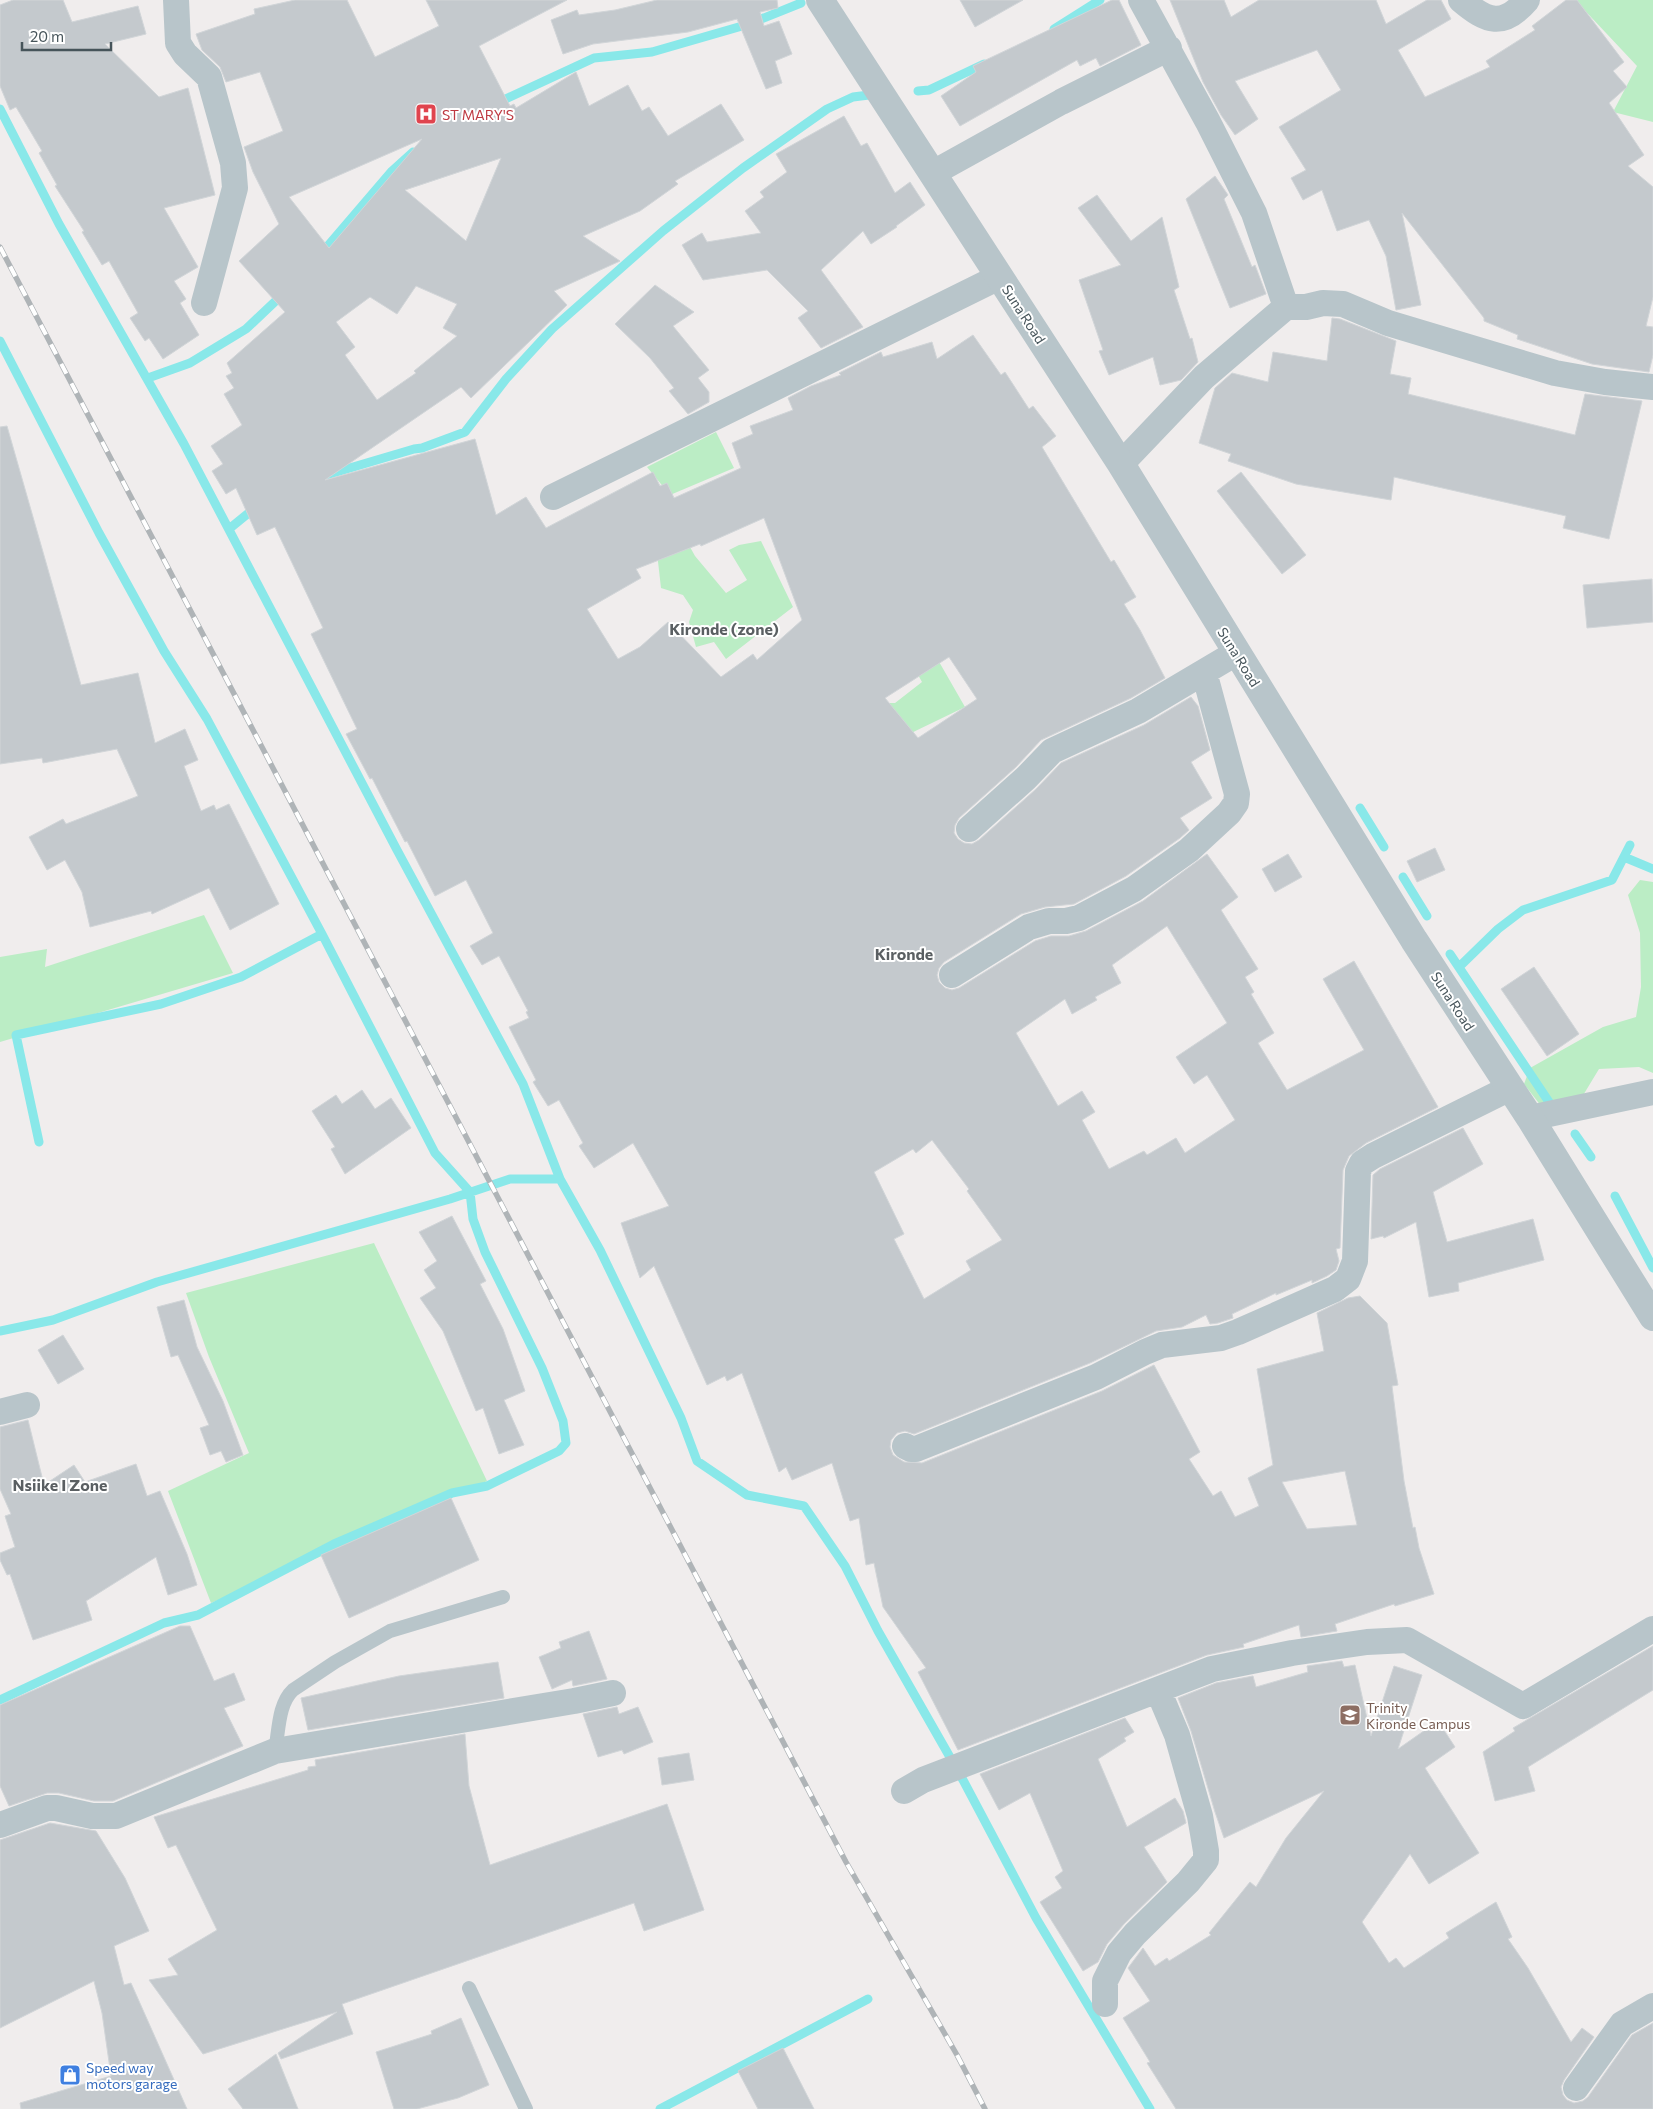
<svg xmlns="http://www.w3.org/2000/svg" width="1653" height="2109" font-family="Commissioner,sans-serif">
<style>
.green{fill:#bbedc5}
.lines{fill:none;stroke-linecap:round;stroke-linejoin:round}
.stream{stroke:#89e8e9;stroke-width:9}
.building{fill:#c4c9cd;stroke:#d1d5d8;fill-rule:evenodd}
.service{stroke:#b8c5ca;stroke-width:14}
.minor{stroke:#b8c5ca;stroke-width:26}
.tertiary{stroke:#b8c5ca;stroke-width:28}
.rail-casing{stroke:#afb4b7;stroke-width:5.5}
.rail{stroke:#fff;stroke-width:4;stroke-dasharray:11;stroke-linecap:butt}
.labels{text-anchor:middle;dominant-baseline:central;stroke-width:4;stroke-linejoin:round;paint-order:stroke}
.health-label{font-size:14px;fill:#be3a42;stroke:#fff;text-anchor:start}
.street-label{font-size:14px;fill:#46545a;stroke:#fff}
.education-label{font-size:14px;fill:#785e54;stroke:#fff;text-anchor:start}
.shop-label{font-size:14px;fill:#366cbe;stroke:#fff;text-anchor:start}
.quarter-label{font-size:16px;font-weight:bold;fill:#5a5f62;stroke:#fff}
</style>
<rect width="100%" height="100%" fill="#f0eded"/>
<path class="green" d="M 1575,0 L 1653,0 L 1653,122 L 1613,112 L 1637,66 Z
M 716,432 L 734,468 L 670,495 L 647,467 Z
M 680,529 L 695,556 L 726,593 L 747,580 L 729,550 L 739,545 L 761,541 L 793,607 L 726,659 L 714,642 L 696,647 L 689,622 L 693,610 L 683,595 L 661,588 L 656,544 Z
M 934,653 L 965,707 L 905,736 L 874,680 L 888,703 L 895,703 L 922,682 L 912,664 Z
M 1640,880 L 1653,882 L 1653,1073 L 1639,1067 L 1599,1069 L 1579,1102 L 1545,1111 L 1524,1084 L 1530,1068 L 1603,1027 L 1636,1017 L 1641,987 L 1640,933 L 1628,895 Z
M 204,915 L 233,973 L 0,1042 L 0,957 L 47,949 L 45,967 Z
M 374,1243 L 487,1481 L 284,1573 L 211,1603 L 168,1491 L 249,1453 L 209,1357 L 186,1293 Z"/>
<g class="lines">
<path class="stream" d="M 1054,29 L 1100,0
M 918,91 L 929,90 L 984,64
M 497,103 L 594,58 L 652,52 L 749,24 L 801,3
M 0,109 L 59,224 L 184,444 L 397,850 L 523,1084 L 560,1179 L 600,1250 L 681,1418 L 697,1461 L 747,1495 L 804,1506 L 845,1566 L 878,1631 L 963,1780 L 1036,1918 L 1150,2109
M 321,254 L 392,171 L 413,152
M 0,341 L 99,533 L 164,651 L 207,719 L 322,934 L 435,1153 L 470,1192 L 473,1219 L 485,1252 L 542,1368 L 563,1421 L 566,1443 L 559,1451 L 487,1486 L 452,1493 L 334,1544 L 198,1615 L 164,1623 L 0,1700
M 148,378 L 190,363 L 246,329 L 283,294
M 326,475 L 414,449 L 422,448 L 465,432 L 506,379 L 552,329 L 663,231 L 743,168 L 827,109 L 853,97 L 869,95
M 229,529 L 256,507
M 1360,808 L 1384,847
M 1624,857 L 1653,869
M 1403,877 L 1427,916
M 1450,954 L 1549,1102
M 1459,967 L 1498,929 L 1523,910 L 1612,880 L 1630,845
M 1575,1134 L 1591,1157
M 39,1142 L 16,1035 L 161,1004 L 241,977 L 322,934
M 1615,1196 L 1653,1268
M 0,1331 L 53,1320 L 157,1282 L 450,1199 L 510,1179 L 560,1179
M 660,2109 L 868,1999"/>
</g>
<path class="building" d="M 13,0 L 63,0 L 72,22 L 138,6 L 146,34 L 105,44 L 159,97 L 188,88 L 215,195 L 164,208 L 198,267 L 174,281 L 186,299 L 180,303 L 199,335 L 163,359 L 149,338 L 145,341 L 130,318 L 138,313 L 109,261 L 102,265 L 82,232 L 84,231 L 55,186 L 57,185 L 39,153 L 42,151 L 16,107 L 10,110 L 0,86 L 0,5 Z
M 295,0 L 347,0 L 375,57 L 439,26 L 426,0 L 567,0 L 479,46 L 510,106 L 514,104 L 516,108 L 576,72 L 589,106 L 628,85 L 642,111 L 649,107 L 668,136 L 721,104 L 744,140 L 675,181 L 678,184 L 640,211 L 583,236 L 620,261 L 554,291 L 567,305 L 471,398 L 461,387 L 325,480 L 475,439 L 496,515 L 526,497 L 546,528 L 653,472 L 660,486 L 667,483 L 674,498 L 741,468 L 732,443 L 753,434 L 750,426 L 793,410 L 788,398 L 811,386 L 841,375 L 839,373 L 881,352 L 883,357 L 932,342 L 937,359 L 973,335 L 1001,375 L 1005,372 L 1029,409 L 1033,406 L 1056,436 L 1042,447 L 1111,562 L 1114,560 L 1136,597 L 1124,604 L 1140,630 L 1165,678 L 1131,698 L 1041,740 L 1016,767 L 959,818 L 955,825 L 954,833 L 958,839 L 964,843 L 972,844 L 979,840 L 1036,789 L 1061,763 L 1144,725 L 1191,697 L 1198,706 L 1210,750 L 1191,762 L 1212,798 L 1180,818 L 1189,830 L 1180,838 L 1126,876 L 1074,904 L 1045,907 L 1021,914 L 944,962 L 939,968 L 937,975 L 939,982 L 945,988 L 952,990 L 959,988 L 1035,941 L 1051,936 L 1069,936 L 1086,931 L 1143,901 L 1207,854 L 1238,897 L 1221,910 L 1258,969 L 1245,977 L 1254,992 L 1251,994 L 1274,1033 L 1258,1043 L 1287,1090 L 1364,1050 L 1323,979 L 1354,961 L 1438,1107 L 1366,1143 L 1349,1156 L 1343,1170 L 1340,1248 L 1336,1249 L 1339,1261 L 1336,1270 L 1327,1276 L 1312,1283 L 1312,1280 L 1276,1295 L 1276,1293 L 1232,1314 L 1233,1318 L 1218,1323 L 1210,1324 L 1206,1315 L 1182,1327 L 1156,1331 L 1090,1363 L 914,1434 L 905,1431 L 897,1433 L 891,1440 L 890,1447 L 893,1455 L 904,1462 L 922,1463 L 1102,1391 L 1154,1365 L 1200,1452 L 1189,1459 L 1213,1496 L 1221,1491 L 1235,1517 L 1259,1506 L 1248,1478 L 1273,1465 L 1257,1369 L 1324,1351 L 1317,1313 L 1348,1298 L 1360,1296 L 1387,1323 L 1398,1385 L 1392,1386 L 1404,1481 L 1413,1528 L 1415,1527 L 1419,1548 L 1434,1594 L 1395,1606 L 1394,1604 L 1335,1624 L 1337,1631 L 1301,1637 L 1299,1625 L 1243,1644 L 1244,1647 L 1207,1655 L 958,1750 L 918,1672 L 926,1668 L 883,1607 L 874,1563 L 866,1565 L 859,1518 L 850,1521 L 832,1463 L 792,1480 L 786,1467 L 779,1472 L 742,1373 L 727,1381 L 725,1376 L 707,1385 L 654,1266 L 640,1278 L 621,1223 L 669,1206 L 633,1143 L 594,1168 L 579,1146 L 583,1143 L 559,1100 L 548,1106 L 533,1082 L 536,1080 L 509,1027 L 529,1018 L 526,1012 L 528,1011 L 499,956 L 482,965 L 470,946 L 493,933 L 466,880 L 435,896 L 407,841 L 405,842 L 372,778 L 370,779 L 346,734 L 357,729 L 311,634 L 323,628 L 275,527 L 257,535 L 236,488 L 226,494 L 212,471 L 223,464 L 211,446 L 242,425 L 224,394 L 234,388 L 226,376 L 232,373 L 227,363 L 285,312 L 239,261 L 279,224 L 253,172 L 244,147 L 283,131 L 260,72 L 226,82 L 220,67 L 202,50 L 196,34 L 255,14 L 254,9 ZM 422,139 L 329,248 L 289,197 ZM 501,158 L 466,241 L 405,190 ZM 416,286 L 457,304 L 443,328 L 457,336 L 414,371 L 416,373 L 377,400 L 345,355 L 355,347 L 336,322 L 370,297 L 397,314 ZM 764,518 L 802,620 L 757,660 L 753,654 L 721,677 L 668,622 L 640,647 L 618,659 L 587,609 L 641,578 L 636,569 L 700,544 L 701,546 ZM 949,657 L 977,699 L 918,738 L 885,698 ZM 1167,926 L 1227,1023 L 1176,1057 L 1194,1084 L 1207,1075 L 1235,1120 L 1185,1153 L 1176,1138 L 1147,1155 L 1144,1151 L 1109,1169 L 1082,1120 L 1095,1112 L 1082,1091 L 1058,1106 L 1016,1033 L 1065,999 L 1072,1014 L 1097,1000 L 1095,997 L 1121,983 L 1112,965 ZM 932,1140 L 969,1189 L 967,1191 L 1002,1240 L 966,1261 L 971,1270 L 924,1299 L 894,1239 L 904,1234 L 874,1172 L 913,1149 L 916,1153 ZM 1345,1471 L 1357,1525 L 1307,1529 L 1282,1482 Z
M 657,0 L 777,0 L 778,8 L 760,12 L 764,26 L 779,21 L 792,54 L 775,61 L 782,83 L 766,89 L 737,19 L 688,32 L 593,44 L 563,54 L 551,20 L 577,10 L 579,15 L 615,10 Z
M 960,0 L 1023,0 L 975,27 Z
M 1112,0 L 1119,0 L 1141,45 L 1100,66 L 1096,58 L 1080,66 L 1077,60 L 960,126 L 941,96 L 976,72 L 973,66 Z
M 1170,0 L 1224,0 L 1231,17 L 1259,0 L 1376,0 L 1386,24 L 1427,0 L 1441,0 L 1451,19 L 1398,50 L 1425,97 L 1490,67 L 1486,61 L 1535,30 L 1532,26 L 1566,0 L 1577,0 L 1624,62 L 1613,71 L 1627,87 L 1609,103 L 1644,155 L 1628,166 L 1653,187 L 1653,297 L 1646,326 L 1653,327 L 1653,355 L 1649,372 L 1592,364 L 1517,339 L 1518,335 L 1484,321 L 1484,318 L 1402,213 L 1421,305 L 1396,310 L 1386,256 L 1369,220 L 1337,231 L 1322,190 L 1303,200 L 1291,178 L 1306,170 L 1279,127 L 1341,90 L 1317,50 L 1235,81 L 1258,119 L 1235,135 L 1221,115 L 1203,82 Z
M 844,116 L 861,146 L 867,143 L 895,193 L 910,182 L 925,205 L 896,226 L 897,227 L 871,244 L 863,231 L 821,270 L 863,327 L 821,348 L 798,318 L 808,311 L 767,270 L 703,280 L 682,245 L 702,233 L 707,242 L 761,233 L 745,211 L 764,197 L 760,192 L 787,172 L 776,154 Z
M 1215,176 L 1228,195 L 1224,199 L 1252,267 L 1255,265 L 1266,294 L 1230,308 L 1186,199 Z
M 1097,195 L 1131,241 L 1162,217 L 1179,287 L 1174,290 L 1190,339 L 1192,338 L 1198,362 L 1181,380 L 1160,385 L 1153,357 L 1109,375 L 1099,351 L 1103,350 L 1079,280 L 1121,265 L 1078,208 Z
M 655,285 L 694,312 L 673,326 L 709,370 L 698,378 L 709,392 L 709,402 L 688,414 L 669,391 L 674,388 L 650,358 L 615,324 Z
M 1332,318 L 1340,319 L 1396,341 L 1390,374 L 1411,378 L 1408,394 L 1575,435 L 1585,394 L 1642,401 L 1609,539 L 1563,528 L 1566,516 L 1394,477 L 1391,500 L 1296,484 L 1228,461 L 1231,454 L 1199,443 L 1215,388 L 1232,373 L 1268,382 L 1273,352 L 1327,361 Z
M 7,426 L 81,685 L 138,673 L 155,743 L 185,729 L 198,760 L 184,766 L 201,811 L 214,805 L 216,810 L 229,804 L 279,904 L 230,930 L 209,888 L 152,914 L 151,911 L 90,927 L 82,892 L 65,860 L 47,870 L 29,837 L 63,819 L 66,824 L 138,796 L 117,749 L 43,763 L 42,758 L 0,764 L 0,427 Z
M 1241,472 L 1306,555 L 1282,574 L 1217,491 Z
M 1652,579 L 1653,622 L 1587,628 L 1583,585 Z
M 1435,848 L 1445,870 L 1417,882 L 1407,861 Z
M 1288,854 L 1302,877 L 1275,892 L 1262,869 Z
M 1534,967 L 1579,1034 L 1547,1056 L 1501,989 Z
M 362,1090 L 375,1109 L 391,1098 L 411,1128 L 345,1174 L 331,1149 L 335,1147 L 312,1111 L 336,1095 L 342,1104 Z
M 1463,1128 L 1483,1164 L 1433,1192 L 1447,1242 L 1533,1219 L 1544,1260 L 1458,1283 L 1459,1291 L 1429,1297 L 1416,1222 L 1384,1238 L 1383,1236 L 1371,1239 L 1373,1175 L 1380,1169 Z
M 452,1216 L 486,1281 L 480,1284 L 503,1329 L 525,1391 L 504,1400 L 524,1445 L 499,1454 L 483,1408 L 476,1411 L 443,1331 L 420,1298 L 436,1288 L 424,1270 L 437,1261 L 419,1232 Z
M 184,1300 L 197,1347 L 223,1401 L 243,1455 L 226,1462 L 221,1451 L 210,1455 L 200,1428 L 209,1425 L 178,1355 L 171,1357 L 157,1307 Z
M 63,1335 L 84,1369 L 58,1384 L 38,1350 Z
M 28,1420 L 44,1485 L 74,1465 L 85,1482 L 136,1464 L 147,1496 L 160,1491 L 187,1554 L 197,1585 L 168,1595 L 156,1557 L 86,1601 L 92,1620 L 33,1640 L 10,1574 L 7,1575 L 0,1560 L 0,1553 L 15,1547 L 5,1516 L 11,1514 L 0,1489 L 0,1427 Z
M 451,1498 L 479,1560 L 349,1618 L 321,1555 Z
M 180,1626 L 190,1626 L 214,1681 L 234,1673 L 245,1700 L 224,1708 L 243,1746 L 113,1801 L 94,1801 L 59,1793 L 47,1793 L 9,1806 L 0,1786 L 0,1705 Z
M 589,1631 L 607,1679 L 573,1686 L 572,1680 L 552,1689 L 539,1657 L 561,1648 L 559,1642 Z
M 1653,1646 L 1653,1690 L 1528,1767 L 1535,1791 L 1495,1801 L 1483,1752 L 1515,1731 L 1513,1728 Z
M 1342,1661 L 1344,1667 L 1355,1665 L 1371,1736 L 1394,1666 L 1422,1675 L 1398,1749 L 1438,1721 L 1455,1747 L 1425,1768 L 1479,1853 L 1429,1884 L 1410,1854 L 1362,1922 L 1389,1963 L 1396,1958 L 1404,1968 L 1449,1938 L 1446,1933 L 1496,1902 L 1512,1937 L 1508,1939 L 1528,1968 L 1571,2042 L 1582,2028 L 1594,2037 L 1564,2080 L 1561,2087 L 1563,2095 L 1567,2100 L 1574,2103 L 1583,2101 L 1588,2097 L 1632,2035 L 1653,2023 L 1653,2109 L 1176,2109 L 1147,2063 L 1150,2062 L 1123,2018 L 1150,2001 L 1128,1968 L 1143,1948 L 1155,1966 L 1167,1958 L 1169,1961 L 1211,1935 L 1209,1933 L 1250,1882 L 1256,1887 L 1286,1838 L 1324,1791 L 1224,1838 L 1215,1812 L 1191,1731 L 1178,1698 L 1216,1683 L 1253,1676 L 1256,1687 L 1308,1672 L 1307,1666 Z
M 498,1662 L 504,1698 L 308,1730 L 301,1698 L 399,1676 Z
M 617,1707 L 619,1714 L 638,1707 L 653,1742 L 624,1754 L 622,1750 L 598,1757 L 583,1714 Z
M 1125,1718 L 1134,1732 L 1124,1738 L 1126,1741 L 1098,1759 L 1127,1827 L 1175,1798 L 1183,1811 L 1186,1823 L 1144,1847 L 1167,1882 L 1124,1924 L 1107,1944 L 1098,1962 L 1083,1971 L 1040,1902 L 1062,1888 L 1055,1877 L 1063,1871 L 1030,1793 L 999,1810 L 980,1774 Z
M 465,1734 L 469,1786 L 490,1865 L 667,1804 L 704,1910 L 644,1931 L 634,1903 L 342,2004 L 353,2034 L 281,2059 L 278,2053 L 337,2012 L 203,2054 L 149,1980 L 178,1975 L 168,1959 L 217,1930 L 176,1845 L 168,1848 L 154,1817 L 308,1770 L 308,1767 L 316,1766 L 315,1760 Z
M 689,1753 L 694,1780 L 662,1785 L 658,1758 Z
M 50,1823 L 96,1831 L 125,1878 L 149,1931 L 114,1946 L 124,1985 L 131,1983 L 187,2109 L 21,2109 L 20,2103 L 111,2076 L 102,2013 L 94,1981 L 0,2028 L 0,1840 Z
M 461,2018 L 489,2085 L 458,2098 L 417,2109 L 394,2109 L 376,2052 L 432,2034 L 431,2031 Z
M 783,2048 L 814,2109 L 758,2109 L 738,2071 Z
M 276,2054 L 298,2109 L 243,2109 L 228,2089 Z"/>
<g class="lines">
<path class="service" d="M 275,1751 C 279,1731 278,1704 293,1690 L 335,1662 L 390,1631 L 503,1597
M 469,1988 L 526,2109"/>
<path class="minor" d="M 176,0 L 178,43 L 185,54 L 209,77 L 233,163 L 235,188 L 204,303
M 1141,0 L 1208,122 L 1254,213 L 1286,307
M 1461,0 C 1487,22 1503,28 1527,0
M 933,173 L 1061,102 L 1169,48
M 1121,464 L 1204,377 L 1286,307 L 1306,307 L 1323,303 L 1343,304 L 1388,323 L 1555,373 L 1605,382 L 1653,387
M 553,497 L 999,277
M 969,829 L 1026,778 L 1052,751 L 1138,711 L 1236,653
M 952,975 L 1029,927 L 1049,921 L 1066,921 L 1079,918 L 1134,889 L 1189,850 L 1229,813 L 1236,803 L 1237,794 L 1204,672
M 1530,1118 L 1653,1092
M 0,1412 L 27,1405
M 905,1446 L 911,1449 L 916,1449 L 1096,1377 L 1145,1352 L 1162,1345 L 1221,1338 L 1238,1332 L 1335,1289 L 1348,1279 L 1355,1261 L 1358,1171 L 1362,1163 L 1373,1156 L 1510,1088
M 904,1791 L 923,1780 L 1212,1669 L 1292,1653 L 1367,1642 L 1407,1640 L 1523,1706 L 1653,1629
M 0,1825 L 47,1808 L 56,1808 L 92,1816 L 116,1816 L 275,1751 L 574,1701 L 613,1693
M 1105,2004 L 1105,1981 L 1119,1953 L 1135,1934 L 1188,1882 L 1206,1860 L 1206,1851 L 1200,1816 L 1177,1735 L 1158,1690
M 1576,2088 L 1622,2024 L 1653,2006"/>
<path class="tertiary" d="M 820,0 L 1121,464 L 1414,940 L 1530,1118 L 1653,1317"/>
<g class="rail-casing">
<path id="rail" d="M 0,247 L 846,1862 L 957,2055 L 985,2109"/>
</g>
<use href="#rail" class="rail"/>
</g>
<defs>
<g id="hospital-square" transform="scale(1.125)"><rect x="-9" y="-9" width="18" height="18" rx="4" fill="#e0444e" stroke="#fff"/><path d="M-5-5h3v3.5h4V-5h3V5h-3V1.5h-4V5h-3Z" fill="#fff"/></g>
<g id="school-square" transform="scale(1.125)"><rect x="-9" y="-9" width="18" height="18" rx="4" fill="#8d6e63" stroke="#fff"/><path d="M0-5L7-2L0 1L-7-2ZM-4 1L0 2.5L4 1V4Q0 6-4 4Z" fill="#fff"/></g>
<g id="shop-square" transform="scale(1.125)"><rect x="-9" y="-9" width="18" height="18" rx="4" fill="#3f7fe0" stroke="#fff"/><path d="M-5-2.5h2.3a2.7 3.5 0 0 1 5.4 0H5L5.5 6h-11ZM-1.5-2.5h3a1.5 2.3 0 0 0-3 0Z" fill="#fff"/></g>
</defs>
<g fill-rule="evenodd">
<use href="#hospital-square" x="426" y="114"/>
<use href="#school-square" x="1350" y="1715"/>
<use href="#shop-square" x="70" y="2075"/>
</g>
<g class="labels">
<g class="health-label">
<text x="442" y="114">ST MARY'S</text>
</g>
<g class="street-label">
<text transform="translate(1024 314) rotate(57)">Suna Road</text>
<text transform="translate(1239 657) rotate(58)">Suna Road</text>
<text transform="translate(1453 1001) rotate(57)">Suna Road</text>
</g>
<g class="education-label">
<text x="1366" y="1707">Trinity<tspan x="1366" dy="16">Kironde Campus</tspan></text>
</g>
<g class="shop-label">
<text x="86" y="2067">Speed way<tspan x="86" dy="16">motors garage</tspan></text>
</g>
<g class="quarter-label">
<text x="724" y="628">Kironde (zone)</text>
<text x="904" y="953">Kironde</text>
<text x="60" y="1484">Nsiike I Zone</text>
</g>
</g>
<path d="M22 42v8h89v-8" fill="none" stroke="#46545a" stroke-width="2.5"/>
<text x="30" y="42" font-size="15" fill="#46545a" stroke="#ffffff" stroke-width="4" paint-order="stroke">20 m</text>
</svg>
